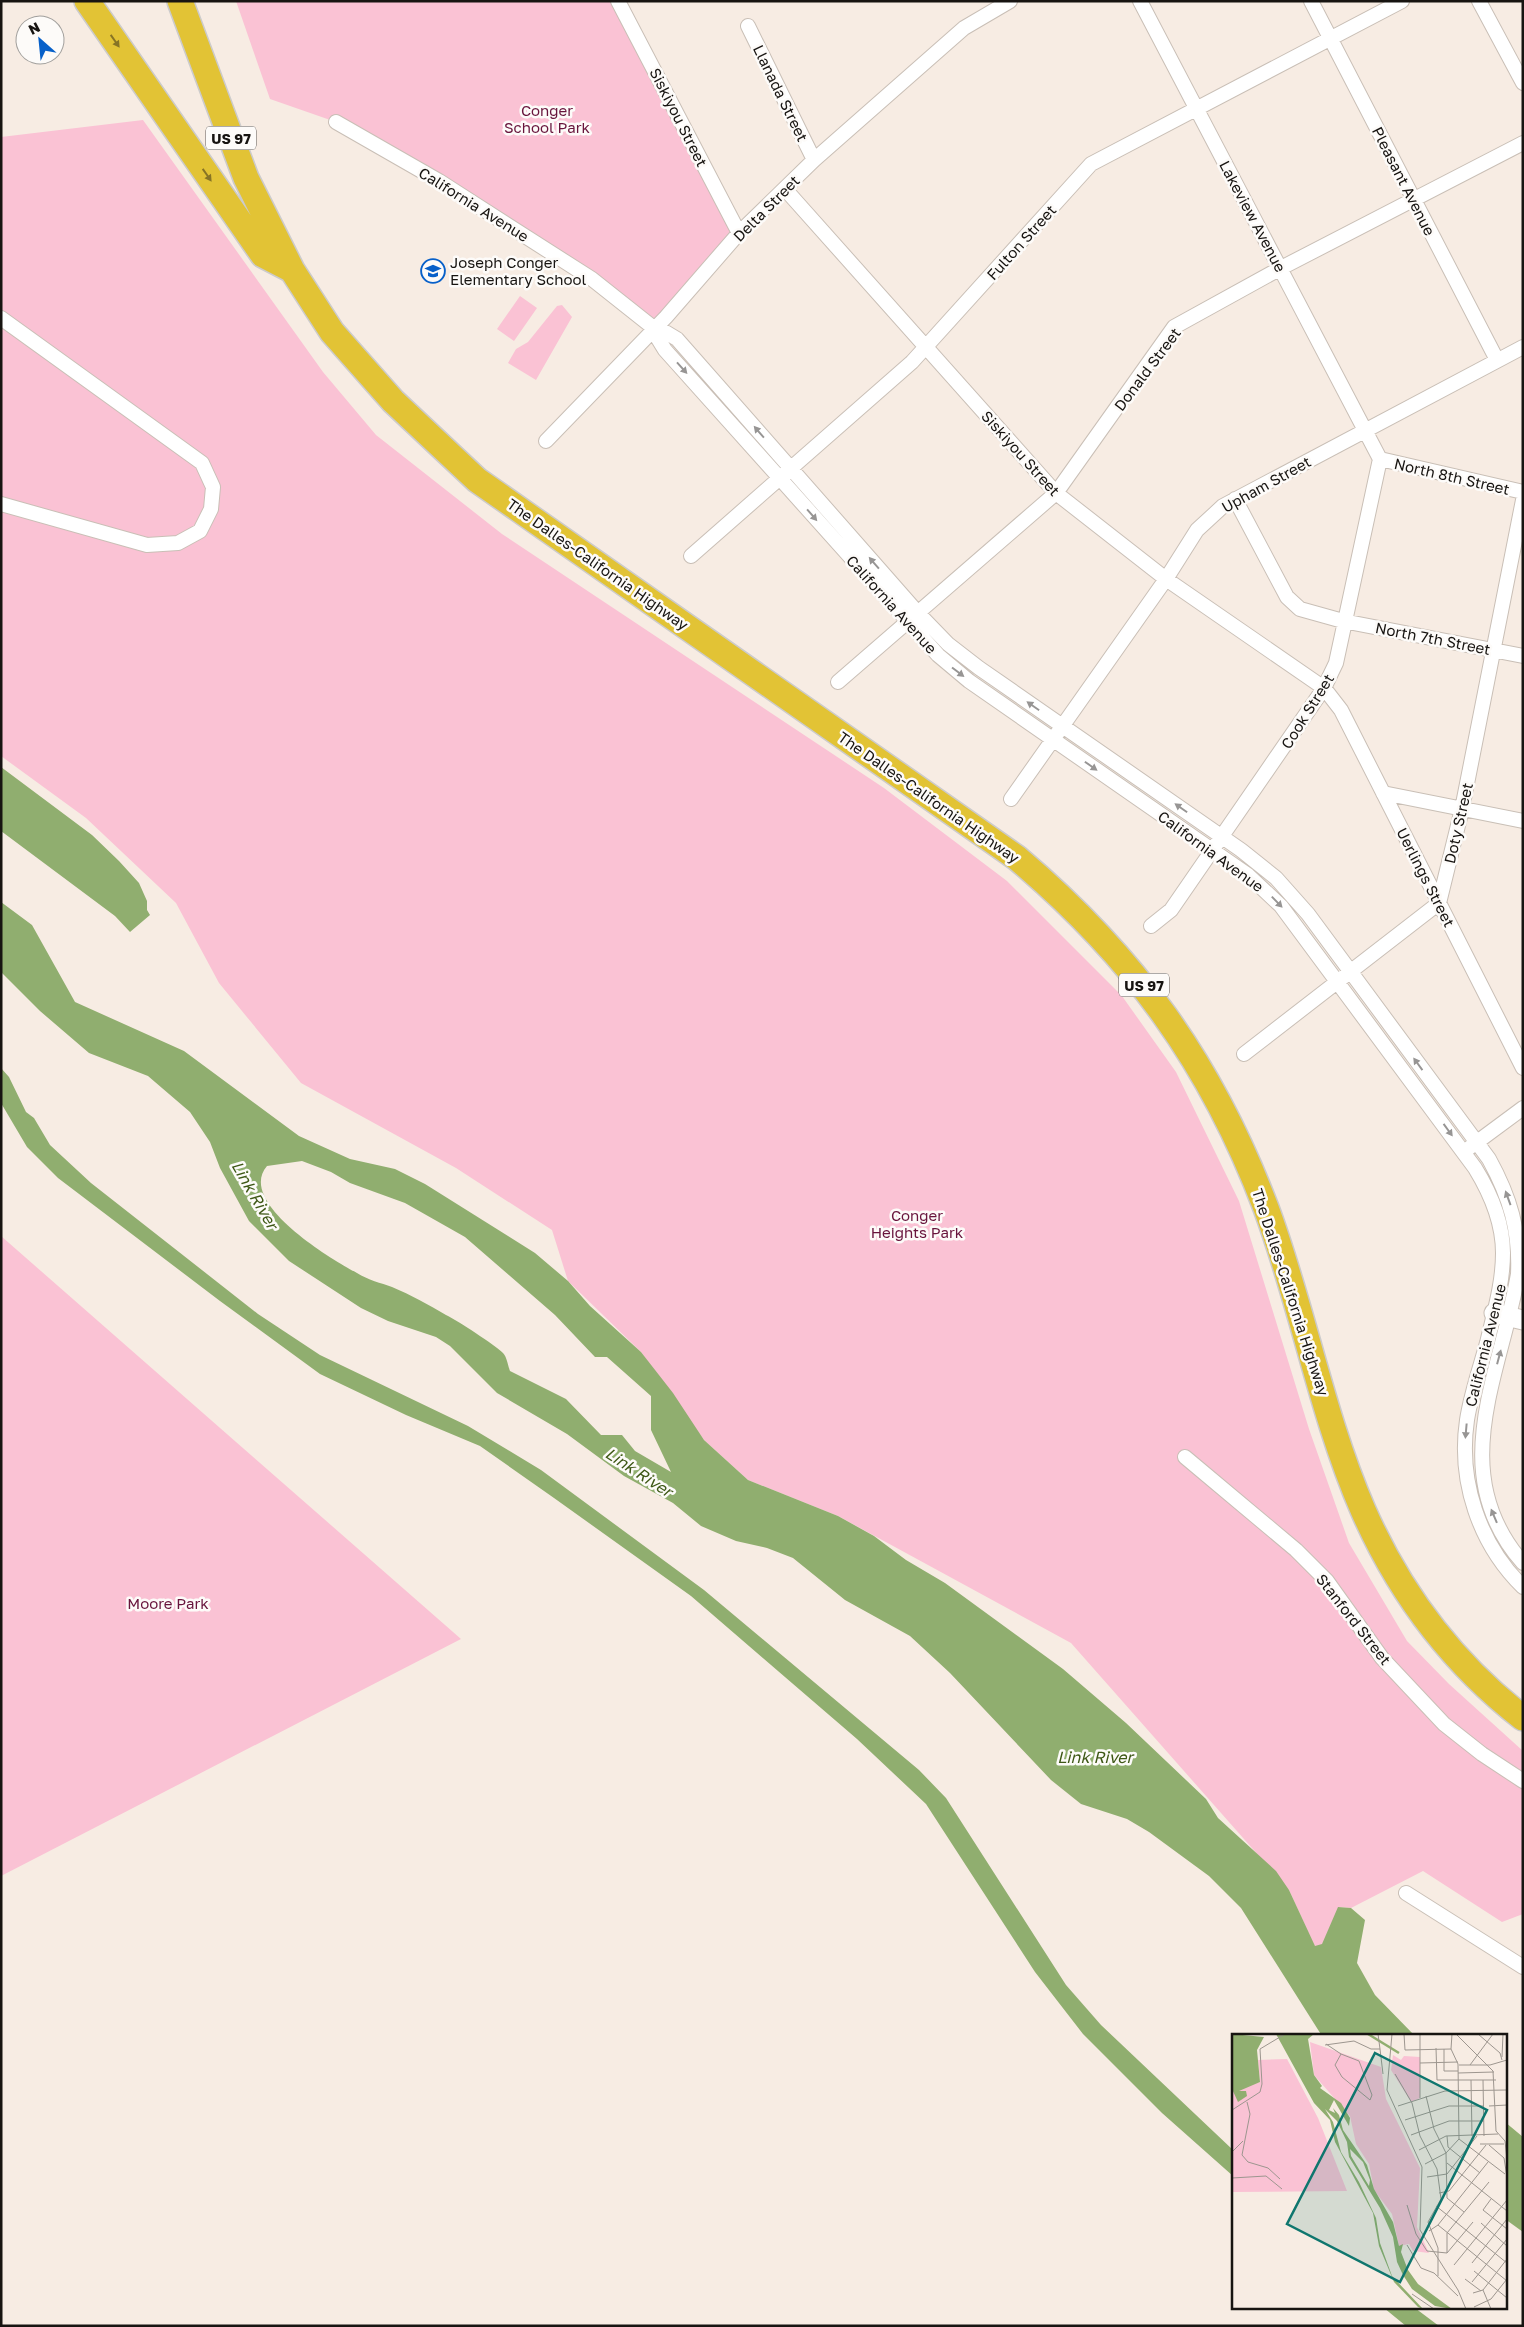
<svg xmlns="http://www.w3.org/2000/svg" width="1524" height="2327" font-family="'Golos Text',sans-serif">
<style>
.green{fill:#fac2d4}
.water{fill:#90ae6f;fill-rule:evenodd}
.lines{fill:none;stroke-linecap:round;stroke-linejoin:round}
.street-casing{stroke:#c9bfb6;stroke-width:16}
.secondary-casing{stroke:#c9bfb6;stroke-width:21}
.highway-casing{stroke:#cccbcb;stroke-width:28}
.street{stroke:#fff;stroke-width:14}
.secondary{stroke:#fff;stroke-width:19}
.highway{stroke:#e2c335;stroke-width:25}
.oneway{fill:#877425}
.oneway2{fill:#979594}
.labels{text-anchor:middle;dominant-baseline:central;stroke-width:5;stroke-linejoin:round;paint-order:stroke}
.shield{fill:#fdfbf9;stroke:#5c5957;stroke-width:1}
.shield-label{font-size:14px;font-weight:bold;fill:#171411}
.street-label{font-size:15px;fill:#171411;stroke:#fdfbf9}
.park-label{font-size:15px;fill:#68143c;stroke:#fdfbf9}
.poi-label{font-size:15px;fill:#171411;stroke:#fdfbf9;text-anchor:start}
.water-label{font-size:16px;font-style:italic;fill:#3e5816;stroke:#fdfbf9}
.inset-river{fill:none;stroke:#90ae6f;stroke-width:2.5}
.inset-road{fill:none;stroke:#9d968f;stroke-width:1}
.view{fill:#0f766e;fill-opacity:0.15;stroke:#0f766e;stroke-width:2.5}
.inset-edge{fill:none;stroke:#171411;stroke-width:2.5}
</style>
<rect width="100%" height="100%" fill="#f7ece3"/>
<path class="green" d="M 236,1 L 618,1 L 739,233 L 655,329 L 336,122 L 270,99 Z
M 143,120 L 323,372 L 376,435 L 502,534 L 884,788 L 1007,881 L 1122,996 L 1176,1072 L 1239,1201 L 1309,1429 L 1349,1543 L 1407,1641 L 1449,1684 L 1523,1751 L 1523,1914 L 1502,1922 L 1423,1871 L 1351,1908 L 1339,1907 L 1322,1945 L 1315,1947 L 1289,1890 L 1071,1643 L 838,1516 L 748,1480 L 704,1440 L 641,1352 L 568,1281 L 552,1230 L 456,1168 L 301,1083 L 219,983 L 176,903 L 86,818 L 1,756 L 1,137 Z
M 520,296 L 537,308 L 514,341 L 497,329 Z
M 562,305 L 572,317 L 536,380 L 508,363 L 516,349 L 528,342 L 557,306 Z
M 1,1236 L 461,1639 L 1,1876 Z"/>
<path class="water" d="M 1,767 L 92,835 L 119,861 L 139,883 L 147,901 L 147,910 L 150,915 L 130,932 L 115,916 L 1,831 Z
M 1,902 L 32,925 L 75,1002 L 184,1051 L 299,1136 L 350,1159 L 395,1169 L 425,1184 L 535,1253 L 568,1281 L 590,1306 L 641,1352 L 673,1393 L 704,1440 L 748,1480 L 838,1516 L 874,1536 L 906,1560 L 945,1583 L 1063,1669 L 1126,1723 L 1206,1799 L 1218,1818 L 1276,1871 L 1289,1890 L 1315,1946 L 1322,1944 L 1338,1907 L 1351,1908 L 1365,1920 L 1357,1963 L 1375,1995 L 1415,2036 L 1322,2036 L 1241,1908 L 1209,1876 L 1149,1832 L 1127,1819 L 1081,1804 L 1051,1780 L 950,1673 L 910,1636 L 845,1600 L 793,1558 L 767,1548 L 736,1541 L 701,1526 L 673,1503 L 624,1476 L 567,1434 L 497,1393 L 450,1346 L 436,1337 L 388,1321 L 361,1308 L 289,1261 L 249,1221 L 220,1168 L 210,1142 L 190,1112 L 148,1076 L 89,1053 L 40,1011 L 1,972 ZM 302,1161 L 331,1172 L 350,1183 L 405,1203 L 465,1237 L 555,1315 L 595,1357 L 607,1357 L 651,1396 L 651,1430 L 671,1472 L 635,1451 L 622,1435 L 601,1435 L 566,1399 L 510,1371 C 508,1366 507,1357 503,1353 C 495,1345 458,1321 446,1315 C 429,1305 411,1295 392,1287 C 381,1283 368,1280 357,1273 C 331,1259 236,1202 267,1166 Z
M 1,1068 L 9,1077 L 26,1112 L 34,1118 L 50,1145 L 91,1183 L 258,1314 L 320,1355 L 468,1426 L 541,1470 L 704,1590 L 919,1770 L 946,1798 L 1066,1985 L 1101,2025 L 1233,2150 L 1233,2176 L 1162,2113 L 1083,2034 L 1035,1972 L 926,1804 L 857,1739 L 691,1596 L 554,1498 L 480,1446 L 406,1415 L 320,1374 L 220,1301 L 58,1178 L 27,1147 L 1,1103 Z
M 1505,2122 L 1523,2137 L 1523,2232 L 1505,2219 Z
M 1384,2308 L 1415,2308 L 1439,2326 L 1406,2326 Z"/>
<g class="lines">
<g class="street-casing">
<path id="street" d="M 618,1 L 739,233
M 1140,1 L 1380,459 L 1336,663 L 1324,688 L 1171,910 L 1151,926
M 1311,1 L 1497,360
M 1479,1 L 1523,83
M 748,26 L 814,160
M 336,122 L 439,181 L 592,279 L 655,329 L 667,333 L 677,339 L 918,613 L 948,644 L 979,668 L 1241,850 L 1276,878 L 1308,914 L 1489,1159 C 1510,1197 1520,1231 1518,1274 C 1501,1374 1444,1473 1523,1563
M 785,189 L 1056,493 L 1166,579 L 1324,688 L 1341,710 L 1523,1068
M 1,318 L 202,463 L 213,487 L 211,509 L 200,531 L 178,543 L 147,545 L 1,504
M 655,329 L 657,337 L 665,350 L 938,655 L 969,681 L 1248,875 L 1281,906 L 1475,1168 C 1491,1194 1503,1222 1503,1253 C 1503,1284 1494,1313 1487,1343 C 1480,1368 1471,1394 1467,1420 C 1458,1481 1479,1544 1523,1587
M 546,441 L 666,317 L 739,233 L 814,160 L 964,28 L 1010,1
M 1380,459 L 1523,492
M 1235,499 L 1287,597 L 1300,609 L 1343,621 L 1523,656
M 691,556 L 912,362 L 1091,164 L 1402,1
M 838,682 L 1056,493 L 1174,327 L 1281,268 L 1523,143
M 1383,793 L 1523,821
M 1011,799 L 1166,579 L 1197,530 L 1223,506 L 1523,347
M 1244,1054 L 1439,903 L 1462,809 L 1523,500
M 1469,1148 L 1523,1108
M 1185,1457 L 1296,1550 L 1327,1581 L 1382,1658 L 1444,1724 L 1482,1754 L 1523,1781
M 1406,1893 L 1523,1967"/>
</g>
<g class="secondary-casing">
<path id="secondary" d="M 1494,1313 L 1523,1320"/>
</g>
<g class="highway-casing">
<path id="highway" d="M 87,1 L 263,255 L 292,270
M 180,1 L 246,178 L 292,270 L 332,332 L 393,401 L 477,480 L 1017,858 C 1135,958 1211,1063 1266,1208 C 1303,1307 1321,1413 1363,1510 C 1399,1592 1452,1663 1523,1718"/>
</g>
<use href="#street" class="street"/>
<use href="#secondary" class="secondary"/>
<use href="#highway" class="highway"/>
</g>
<defs><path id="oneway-solid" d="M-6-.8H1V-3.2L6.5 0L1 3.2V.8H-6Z" transform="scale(1.25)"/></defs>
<g class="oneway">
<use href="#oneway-solid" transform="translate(115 41) rotate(55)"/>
<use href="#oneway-solid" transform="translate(207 175) rotate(55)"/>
</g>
<g class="oneway2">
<use href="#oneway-solid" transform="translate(682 368) rotate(48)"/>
<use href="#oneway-solid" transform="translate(759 432) rotate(-131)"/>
<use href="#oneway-solid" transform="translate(812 515) rotate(49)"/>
<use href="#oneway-solid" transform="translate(874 563) rotate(-131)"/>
<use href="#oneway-solid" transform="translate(958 672) rotate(37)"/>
<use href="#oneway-solid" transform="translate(1033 706) rotate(-145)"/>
<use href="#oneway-solid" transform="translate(1091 766) rotate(35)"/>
<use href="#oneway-solid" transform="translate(1181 808) rotate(-145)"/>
<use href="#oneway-solid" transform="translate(1277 902) rotate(46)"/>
<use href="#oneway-solid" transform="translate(1418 1064) rotate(-126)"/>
<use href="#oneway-solid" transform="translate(1448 1130) rotate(54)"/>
<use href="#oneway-solid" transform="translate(1508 1198) rotate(-110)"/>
<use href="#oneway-solid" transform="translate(1499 1357) rotate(-75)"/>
<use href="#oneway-solid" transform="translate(1466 1431) rotate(95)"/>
<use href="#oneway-solid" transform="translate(1494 1516) rotate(-113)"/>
</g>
<defs>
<g id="school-ring" transform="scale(1.25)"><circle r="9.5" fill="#fdfbf9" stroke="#0760c9" stroke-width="1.5"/><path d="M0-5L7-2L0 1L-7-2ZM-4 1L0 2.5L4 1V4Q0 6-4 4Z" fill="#0760c9"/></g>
</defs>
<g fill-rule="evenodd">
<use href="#school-ring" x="433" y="271"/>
</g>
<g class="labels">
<g class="shield">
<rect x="206" y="126.5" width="50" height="23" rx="4"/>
<rect x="1119" y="973.5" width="50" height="23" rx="4"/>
</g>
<g class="shield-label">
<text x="231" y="138">US 97</text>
<text x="1144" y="985">US 97</text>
</g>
<g class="street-label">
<text transform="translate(781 93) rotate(64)">Llanada Street</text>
<text transform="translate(679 117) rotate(63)">Siskiyou Street</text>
<text transform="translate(1404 181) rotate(63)">Pleasant Avenue</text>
<text transform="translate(474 204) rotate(32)">California Avenue</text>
<text transform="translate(766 208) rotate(-45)">Delta Street</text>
<text transform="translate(1253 216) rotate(62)">Lakeview Avenue</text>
<text transform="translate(1021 242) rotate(-48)">Fulton Street</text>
<text transform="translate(1147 369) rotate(-53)">Donald Street</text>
<text transform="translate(1021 453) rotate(48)">Siskiyou Street</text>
<text transform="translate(1452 476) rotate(13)">North 8th Street</text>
<text transform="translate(1266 484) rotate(-29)">Upham Street</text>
<text transform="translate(598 564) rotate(35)">The Dalles-California Highway</text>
<text transform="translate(892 604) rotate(48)">California Avenue</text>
<text transform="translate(1433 638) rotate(11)">North 7th Street</text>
<text transform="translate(1307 711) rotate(-58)">Cook Street</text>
<text transform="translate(929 797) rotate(35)">The Dalles-California Highway</text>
<text transform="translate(1458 823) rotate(-77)">Doty Street</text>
<text transform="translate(1211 851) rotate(36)">California Avenue</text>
<text transform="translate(1426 877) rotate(63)">Uerlings Street</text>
<text transform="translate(1291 1292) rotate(72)">The Dalles-California Highway</text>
<text transform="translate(1485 1345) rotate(-76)">California Avenue</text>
<text transform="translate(1354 1619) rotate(52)">Stanford Street</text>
</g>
<g class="park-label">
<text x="547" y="110">Conger<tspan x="547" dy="17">School Park</tspan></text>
<text x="917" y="1215">Conger<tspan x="917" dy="17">Heights Park</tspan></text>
<text x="168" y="1603">Moore Park</text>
</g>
<g class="poi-label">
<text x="450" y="262">Joseph Conger<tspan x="450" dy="17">Elementary School</tspan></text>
</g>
<g class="water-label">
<text transform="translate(255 1195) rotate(60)">Link River</text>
<text transform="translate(639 1472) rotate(33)">Link River</text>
<text x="1095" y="1757">Link River</text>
</g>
</g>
<g transform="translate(1232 2034)">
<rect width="275" height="275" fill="#f7ece3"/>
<path d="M 78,8 L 149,33 L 154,65 L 188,134 L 185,193 L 197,219 L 181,217 L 177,210 L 167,212 L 160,180 L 142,156 L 137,130 L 124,110 L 118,82 L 82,41 ZM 161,21 L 169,26 L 172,22 L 188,23 L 188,64 L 179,68 L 159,36 ZM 55,25 L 86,84 L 115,157 L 0,158 L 0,55 L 28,48 L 26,26 Z" fill="#fac2d4"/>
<path d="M 0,0 L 32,3 L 25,16 L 28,48 L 7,57 L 14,57 L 15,62 L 6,68 L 0,55 ZM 44,0 L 82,0 L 76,5 L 82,41 L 90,52 L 88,54 L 109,69 L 118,84 L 117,92 L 102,66 L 97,76 L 103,79 L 101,74 L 107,81 L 111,96 L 135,131 L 142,155 L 161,188 L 167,212 L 171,210 L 169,218 L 176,236 L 186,250 L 220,275 L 203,272 L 180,255 L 171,241 L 165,228 L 161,203 L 148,174 L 117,123 L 115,108 L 105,87 L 93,75 L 101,88 L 109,118 L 127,148 L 144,184 L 148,209 L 160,242 L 191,275 L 186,273 L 162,248 L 147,212 L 141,179 L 103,108 L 98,86 L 82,69 ZM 118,115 L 131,128 L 138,146 L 137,152 L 119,122 Z" fill="#90ae6f" fill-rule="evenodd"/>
<path class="inset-river" d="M 136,0 L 167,19"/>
<path class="inset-road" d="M 146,0 L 148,15M 160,0 L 155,56 L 190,133 L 188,196 L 226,256 L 234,275M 172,0 L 173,16 L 219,15M 188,0 L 188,64M 224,0 L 261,37 L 264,97 L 273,107 L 275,126M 246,0 L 268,19 L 270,26M 94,10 L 109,20 L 103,31 L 110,43 L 138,66 L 140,61 L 127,27 L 109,20M 93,11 L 122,7 L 139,15 L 148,15M 204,14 L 205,46 L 264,46M 148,15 L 151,40M 212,15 L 212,37 L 226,37M 270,23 L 271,0M 188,29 L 226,28M 227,31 L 258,31 L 275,26M 238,31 L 261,0M 226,39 L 262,38M 163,40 L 180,69 L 188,102 L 205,135 L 209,165 L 196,188 L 206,214 L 206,242M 239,46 L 240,102M 251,46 L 252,102M 194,62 L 202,95 L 214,119 L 215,164 L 232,178M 15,68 L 18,80 L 10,121 L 16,128 L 36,134 L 48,145M 166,72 L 213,57 L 275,56M 257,72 L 275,71M 0,76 L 28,58 L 30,50 L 28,15 L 53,0M 173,86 L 217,72 L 252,72M 179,101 L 217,87 L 252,87M 215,102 L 216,113 L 248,139M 227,105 L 273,140M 248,110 L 272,110M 257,111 L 272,124 L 275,143M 187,116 L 214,102 L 266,100M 0,118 L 11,107M 215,129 L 275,177M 193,130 L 214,119 L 227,105 L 226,30 L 219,15 L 220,0M 195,143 L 215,140 L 245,102M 0,144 L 34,142 L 50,155M 207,159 L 217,157 L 254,111M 259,165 L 251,176 L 275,195M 175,171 L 184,200 L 195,217 L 215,219M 204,172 L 275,229M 249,189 L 275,212M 206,191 L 275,247M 197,197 L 206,191 L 256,128M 175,211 L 189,234 L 202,239 L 226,262M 215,219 L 215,199 L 257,148M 215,219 L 241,188M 240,229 L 275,185M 222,231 L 275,166M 242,237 L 275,264M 233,245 L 249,257M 240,248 L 275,205M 251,256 L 259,275M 241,259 L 251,256 L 275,225M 180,260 L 202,275M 242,273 L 259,265 L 275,245"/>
<path class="view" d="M 143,19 L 255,76 L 168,248 L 55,190 Z"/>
<rect width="275" height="275" class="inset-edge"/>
</g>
<rect width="1524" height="2327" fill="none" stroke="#171411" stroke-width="5"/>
<g transform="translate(40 40) rotate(333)"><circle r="24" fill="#fdfbf9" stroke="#a19f9c"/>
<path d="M0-4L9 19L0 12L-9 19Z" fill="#0760c9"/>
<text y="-8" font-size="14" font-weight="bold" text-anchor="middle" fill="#171411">N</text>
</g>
</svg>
